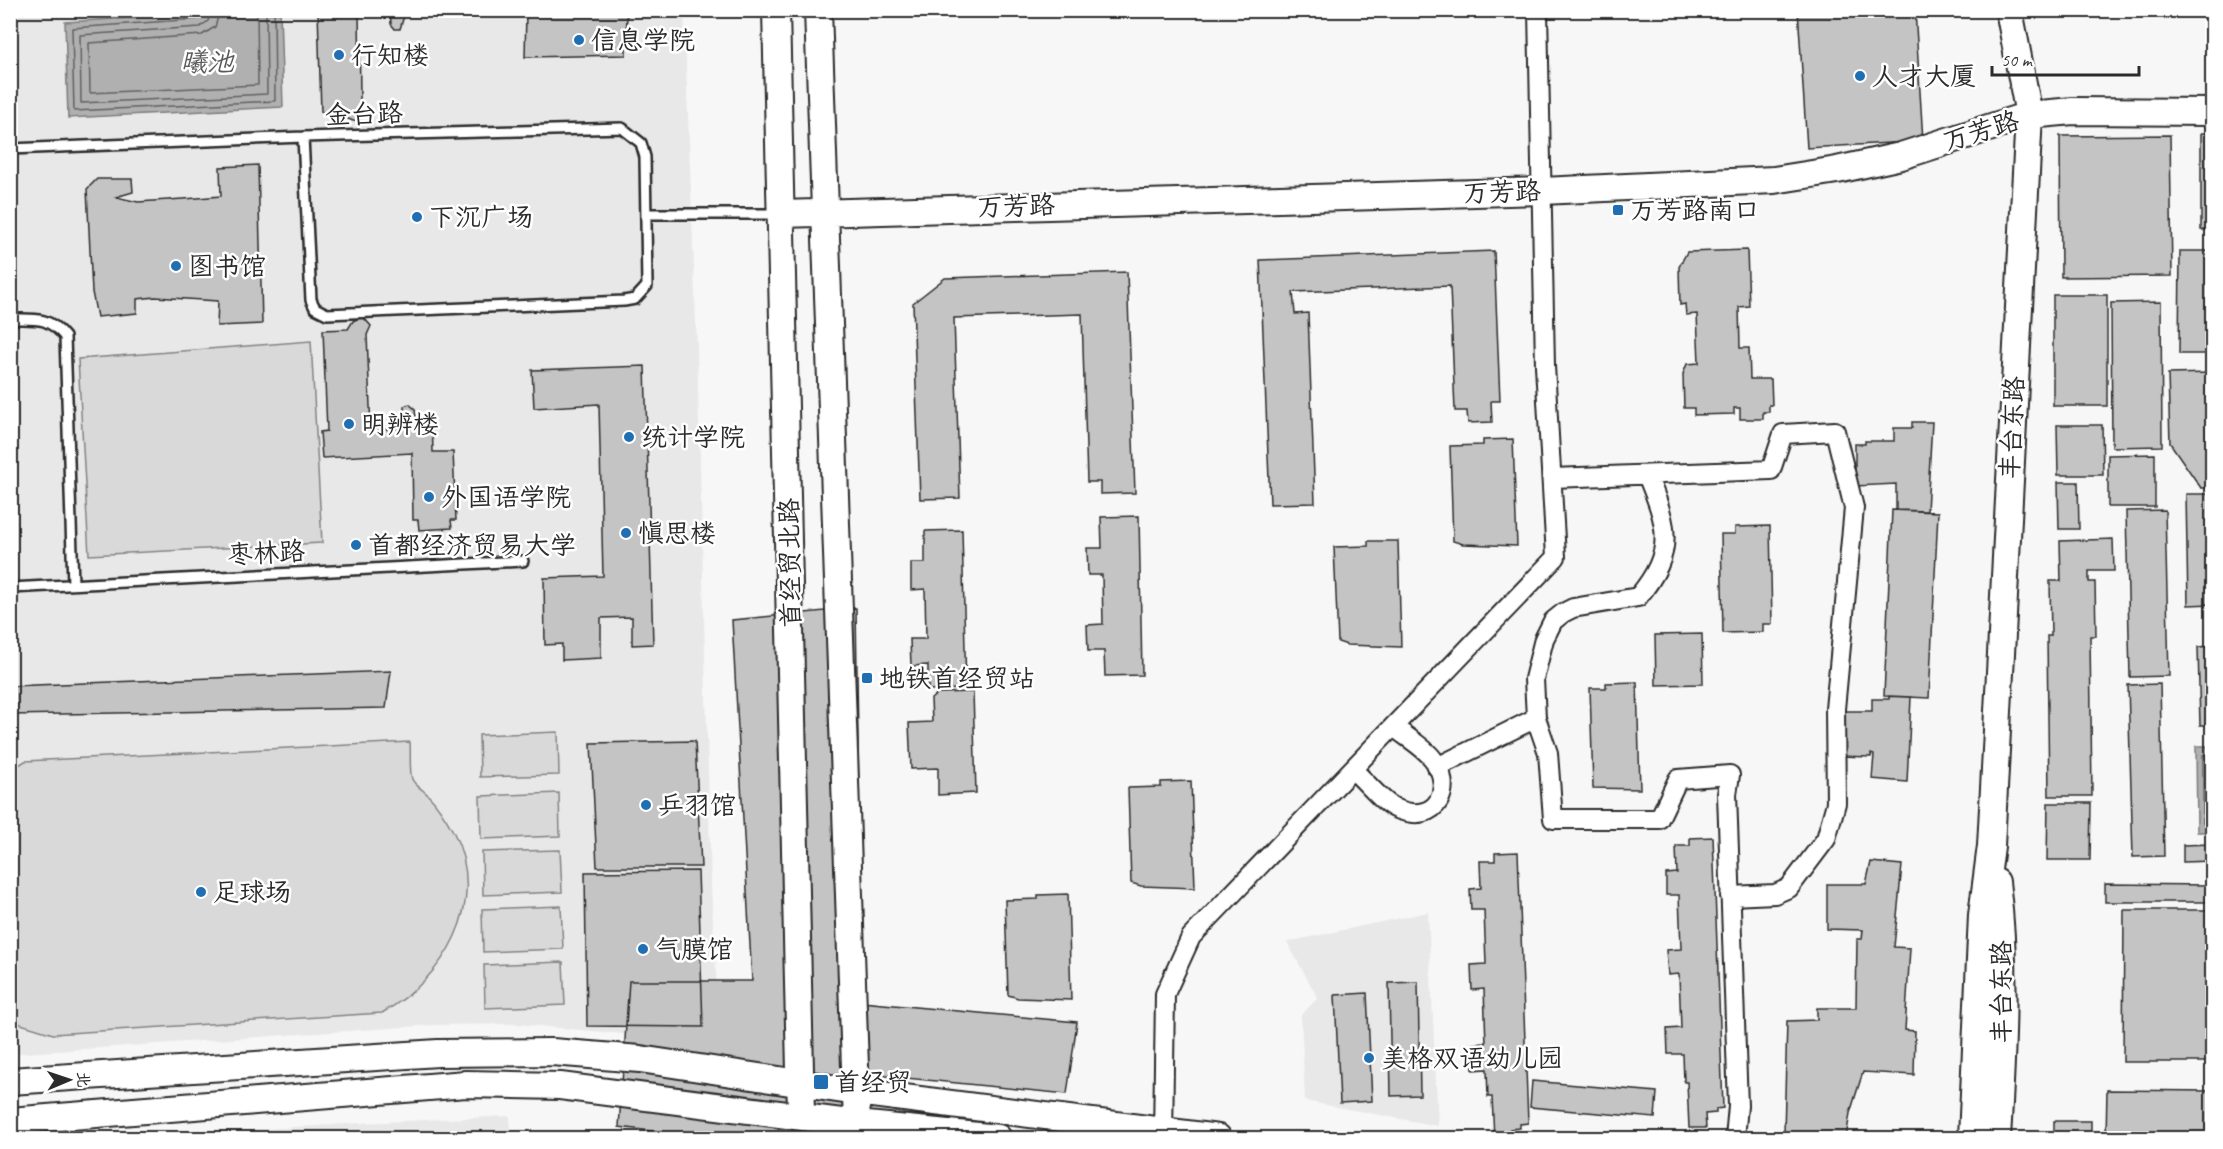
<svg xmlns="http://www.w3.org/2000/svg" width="2223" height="1149" font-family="Caveat,'LXGW WenKai TC',sans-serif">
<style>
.built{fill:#e8e8e8}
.green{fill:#d9d9d9;stroke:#828282;stroke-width:1.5}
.water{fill:#b0b0b0;stroke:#7b7b7b;stroke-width:1.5}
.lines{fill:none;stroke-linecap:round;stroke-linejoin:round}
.shore{stroke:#606060;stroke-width:1.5}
.building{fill:#c4c4c4;stroke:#2b2b2b;stroke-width:1.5}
.lane-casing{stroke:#2b2b2b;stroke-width:14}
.street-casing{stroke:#2b2b2b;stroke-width:22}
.secondary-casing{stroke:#2b2b2b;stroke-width:30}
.lane{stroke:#fff;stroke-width:9}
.street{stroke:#fff;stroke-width:18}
.secondary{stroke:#fff;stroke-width:26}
.poi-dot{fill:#1f6fb2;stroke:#fff;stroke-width:2}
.labels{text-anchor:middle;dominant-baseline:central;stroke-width:5;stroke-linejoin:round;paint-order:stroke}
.poi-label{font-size:26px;fill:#2b2b2b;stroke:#fff;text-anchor:start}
.street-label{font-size:26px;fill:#2b2b2b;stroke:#fff}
.water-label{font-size:27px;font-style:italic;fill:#5a5a5a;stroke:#fff}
</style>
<rect width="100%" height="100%" fill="#f7f7f7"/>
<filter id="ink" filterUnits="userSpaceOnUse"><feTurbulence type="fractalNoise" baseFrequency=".0167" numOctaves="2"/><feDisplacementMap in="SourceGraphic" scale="12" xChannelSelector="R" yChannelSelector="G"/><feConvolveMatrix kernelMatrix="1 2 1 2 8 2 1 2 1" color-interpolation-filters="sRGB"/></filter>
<g filter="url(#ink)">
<path class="built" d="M 11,11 L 684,11 L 697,347 L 711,887 L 720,1043 L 517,1024 L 435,1025 L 11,1054 Z
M 1428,912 L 1438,1126 L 1305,1101 L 1301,1015 L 1318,998 L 1287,942 Z
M 510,1116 L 511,1138 L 111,1138 L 363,1123 Z"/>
<path class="green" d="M 311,341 L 322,543 L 89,555 L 78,359 Z
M 558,732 L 559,775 L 480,777 L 479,735 Z
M 410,742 C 411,753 409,769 412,779 C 414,785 424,790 428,795 C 438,805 447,820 454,833 C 489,904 445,978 382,1013 L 53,1034 L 11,1021 L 11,770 L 25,761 Z
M 559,793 L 560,836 L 481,839 L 480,796 Z
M 560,850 L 562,892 L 483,895 L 482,852 Z
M 561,906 L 563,949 L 483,952 L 482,909 Z
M 563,962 L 565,1005 L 485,1008 L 484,965 Z"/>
<path class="water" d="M 242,11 L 280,11 L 283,107 L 68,118 L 65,22 Z
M 2196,746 L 2212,746 L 2212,832 L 2197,832 Z"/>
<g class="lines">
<path class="shore" d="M 204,10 L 202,17 L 197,19 L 72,28 L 74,111 L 275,101 L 274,10
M 211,10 L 208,21 L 200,27 L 80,35 L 81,103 L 267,94 L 266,10
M 220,10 L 215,27 L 202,35 L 89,43 L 90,93 L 258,85 L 257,10
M 2212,752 L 2203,755 L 2203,823 L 2212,826
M 2212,759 L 2210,762 L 2210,815 L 2212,818"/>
</g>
<path class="building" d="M 318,10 L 359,10 L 360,99 L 365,107 L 361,119 L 353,121 L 346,118 L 345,111 L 321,112 Z
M 390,10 L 418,10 L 418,16 L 404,16 L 400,29 L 395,29 L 391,24 Z
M 572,10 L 627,10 L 626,55 L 525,57 L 526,13 Z
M 1798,10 L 1915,10 L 1923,141 L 1807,148 Z
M 2201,133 L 2212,133 L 2212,230 L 2201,230 Z
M 2170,135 L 2172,276 L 2061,277 L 2060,136 Z
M 258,165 L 262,324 L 217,326 L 218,301 L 155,297 L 137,299 L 137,313 L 97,317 L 92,292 L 87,189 L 97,179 L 132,179 L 133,192 L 116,197 L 138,202 L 198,198 L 221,196 L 220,167 Z
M 1747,250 L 1749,306 L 1739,307 L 1740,348 L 1749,348 L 1750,379 L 1771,379 L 1772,405 L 1769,405 L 1769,412 L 1763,412 L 1763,419 L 1740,419 L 1740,408 L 1734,408 L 1734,414 L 1694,415 L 1694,408 L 1684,408 L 1683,374 L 1687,364 L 1699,363 L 1697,314 L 1686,315 L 1685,304 L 1680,305 L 1679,267 L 1687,252 Z
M 1494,251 L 1500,401 L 1491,401 L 1492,422 L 1468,423 L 1467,411 L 1455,411 L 1450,286 L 1293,292 L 1295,314 L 1308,313 L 1315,503 L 1270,504 L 1260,260 Z
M 2180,251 L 2212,251 L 2212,354 L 2179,354 Z
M 1127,272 L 1135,493 L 1100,494 L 1100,482 L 1087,482 L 1082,314 L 954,318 L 960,498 L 920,499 L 913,303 L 945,278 Z
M 2053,295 L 2107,295 L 2107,406 L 2053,406 Z
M 2161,302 L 2162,446 L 2112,447 L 2111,303 Z
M 359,318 L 364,318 L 371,326 L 367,335 L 371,430 L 404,428 L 404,406 L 409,404 L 415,409 L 416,420 L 432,419 L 433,452 L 453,452 L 456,520 L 451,520 L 452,528 L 419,530 L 418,520 L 413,520 L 412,453 L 322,458 L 320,432 L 327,431 L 323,330 L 348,329 L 353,321 Z
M 645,366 L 653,644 L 632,645 L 632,617 L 601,618 L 601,658 L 562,660 L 562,644 L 545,645 L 544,578 L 603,576 L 599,404 L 534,408 L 532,370 Z
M 2212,373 L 2212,488 L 2201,488 L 2170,443 L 2168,374 Z
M 1912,422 L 1932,422 L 1927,511 L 1896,510 L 1896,484 L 1855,486 L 1855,444 L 1865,444 L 1865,441 L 1894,441 L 1894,428 L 1912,428 Z
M 2057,425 L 2102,425 L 2103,475 L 2058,475 Z
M 1513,439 L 1517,546 L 1463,544 L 1453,541 L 1450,446 L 1483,445 L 1483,440 Z
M 2155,454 L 2155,507 L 2108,507 L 2108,455 Z
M 2058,482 L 2078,482 L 2079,529 L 2059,529 Z
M 2186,494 L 2212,494 L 2212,604 L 2188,605 Z
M 1892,510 L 1938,512 L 1929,698 L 1884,696 Z
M 2165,510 L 2169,676 L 2130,677 L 2126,511 Z
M 1139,516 L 1142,675 L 1105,676 L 1104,651 L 1088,651 L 1087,625 L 1103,624 L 1102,575 L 1088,575 L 1087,548 L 1102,548 L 1101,517 Z
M 1770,526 L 1772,624 L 1763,624 L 1763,632 L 1723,633 L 1721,534 L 1735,534 L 1735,527 Z
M 962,530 L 966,689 L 928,690 L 928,665 L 911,666 L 910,639 L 926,639 L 925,589 L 911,590 L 911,563 L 925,563 L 925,531 Z
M 2113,539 L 2114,571 L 2089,571 L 2089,582 L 2095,582 L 2096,636 L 2090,636 L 2092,796 L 2049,796 L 2047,636 L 2051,636 L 2050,581 L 2061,581 L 2060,541 Z
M 1368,541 L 1398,541 L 1401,647 L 1347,645 L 1338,642 L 1334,547 L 1368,546 Z
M 856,608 L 862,1002 L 1077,1022 L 1067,1094 L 866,1074 L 871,1138 L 708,1138 L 619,1127 L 629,981 L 752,981 L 732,620 Z
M 1702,634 L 1703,684 L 1656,685 L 1655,635 Z
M 2212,646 L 2212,725 L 2200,725 L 2198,647 Z
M 391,671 L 386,708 L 10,715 L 10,686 Z
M 1637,682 L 1640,789 L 1593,788 L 1590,688 L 1606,688 L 1606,683 Z
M 2160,684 L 2164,856 L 2133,857 L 2128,685 Z
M 973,692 L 976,793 L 938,795 L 938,768 L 911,769 L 909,723 L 932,722 L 931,699 L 938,693 Z
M 1889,696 L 1911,697 L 1907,782 L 1872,779 L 1874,755 L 1871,754 L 1871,757 L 1839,756 L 1843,711 L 1872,711 L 1872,699 L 1889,699 Z
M 695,741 L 701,867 L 597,867 L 591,743 Z
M 1191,781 L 1195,888 L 1141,886 L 1131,883 L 1128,788 L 1161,787 L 1161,782 Z
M 2048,803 L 2091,803 L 2090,860 L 2047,860 Z
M 1713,837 L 1723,1108 L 1716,1109 L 1716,1113 L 1705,1114 L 1706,1128 L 1689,1128 L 1687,1082 L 1684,1082 L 1683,1054 L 1668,1054 L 1667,1029 L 1681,1028 L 1679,974 L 1668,975 L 1666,950 L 1681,949 L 1679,895 L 1666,895 L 1666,874 L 1677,873 L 1676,846 L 1690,846 L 1690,838 Z
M 2212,844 L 2212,861 L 2183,862 L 2183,845 Z
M 1518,852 L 1528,1123 L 1520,1124 L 1520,1128 L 1510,1129 L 1510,1138 L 1494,1138 L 1492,1097 L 1488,1097 L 1487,1069 L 1473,1070 L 1472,1044 L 1486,1043 L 1484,989 L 1472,990 L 1471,965 L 1486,964 L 1484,910 L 1471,910 L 1470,889 L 1481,888 L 1480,861 L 1495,861 L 1495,853 Z
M 1871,862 L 1902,865 L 1894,947 L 1910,948 L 1905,1030 L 1915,1031 L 1914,1075 L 1863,1072 L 1850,1113 L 1846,1138 L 1784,1133 L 1787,1021 L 1817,1020 L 1817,1008 L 1856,1008 L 1857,939 L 1862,939 L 1863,930 L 1827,929 L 1827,884 L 1866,884 Z
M 698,871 L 703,1027 L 587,1026 L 585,872 Z
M 2105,884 L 2212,885 L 2212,902 L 2105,902 Z
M 1068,894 L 1071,1000 L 1018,998 L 1008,995 L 1005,900 L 1038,899 L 1038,895 Z
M 2124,910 L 2212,910 L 2212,1062 L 2123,1062 Z
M 1418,982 L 1420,1095 L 1391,1096 L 1389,983 Z
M 1367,993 L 1372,1101 L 1340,1103 L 1335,995 Z
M 1532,1081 L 1657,1092 L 1655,1118 L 1530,1107 Z
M 2107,1090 L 2212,1091 L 2212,1138 L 2106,1138 Z
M 2054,1121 L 2091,1121 L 2091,1138 L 2054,1138 Z"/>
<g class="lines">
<g class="lane-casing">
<path id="lane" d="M 10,149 L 303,137 L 622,128 L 641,143 L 645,157 L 647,286 L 635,299 L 624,301 L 327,314 L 315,308 L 311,300 L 303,137
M 646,214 L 779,214
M 10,319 C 36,319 48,316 65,337 L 73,584
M 10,588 L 523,561"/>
</g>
<g class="street-casing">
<path id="street" d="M 1647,475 C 1668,526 1676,551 1638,597 L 1573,608 L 1563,613 L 1553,621 L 1544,639 L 1534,679 L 1536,718 L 1548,753 L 1553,819 L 1659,819 L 1678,779 L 1730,775 L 1727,794 L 1738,1106 L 1735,1138
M 1552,478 L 1771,470 L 1783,434 L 1835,431 L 1854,508 L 1835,709 L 1836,803 L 1826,839 L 1789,888 L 1775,894 L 1730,896
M 1437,767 L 1536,718
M 1353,770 C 1366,781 1381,802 1397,809 C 1438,826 1455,787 1433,759 C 1424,747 1406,737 1394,727
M 1163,1138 L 1165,994 L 1191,937 L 1556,557 L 1545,366 L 1538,10"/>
</g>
<g class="secondary-casing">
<path id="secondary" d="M 776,10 L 801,1115
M 818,10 L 857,1124
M 782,214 L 1542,191 L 1774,180 L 1837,170 L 1901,156 L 2029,115 L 2073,111 L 2212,112
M 1996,882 C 2007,967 2002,1054 1997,1138
M 10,1081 L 438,1053 L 552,1052 L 640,1059 L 857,1092 L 1218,1138
M 10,1121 L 466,1084 L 560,1086 L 857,1124 L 998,1138
M 1972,1138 L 1982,915 L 1991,846 L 2029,115 L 2009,10"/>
</g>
<use href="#lane" class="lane"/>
<use href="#street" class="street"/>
<use href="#secondary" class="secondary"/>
</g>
</g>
<g class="poi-dot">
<circle cx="579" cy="40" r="6"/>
<circle cx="339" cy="55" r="6"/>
<circle cx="1860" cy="76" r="6"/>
<rect x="1612" y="204" width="12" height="12" rx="3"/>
<circle cx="417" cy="217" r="6"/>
<circle cx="176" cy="266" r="6"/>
<circle cx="349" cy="424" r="6"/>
<circle cx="629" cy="437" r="6"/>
<circle cx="429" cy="497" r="6"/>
<circle cx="626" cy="533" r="6"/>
<circle cx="356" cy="545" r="6"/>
<rect x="861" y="672" width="12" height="12" rx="3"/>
<circle cx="646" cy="805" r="6"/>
<circle cx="201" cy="892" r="6"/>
<circle cx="643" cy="949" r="6"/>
<circle cx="1369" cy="1058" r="6"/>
<rect x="813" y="1074" width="16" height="16" rx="3"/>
</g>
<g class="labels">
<g class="poi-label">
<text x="591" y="40">信息学院</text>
<text x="351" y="55">行知楼</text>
<text x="1872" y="76">人才大厦</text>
<text x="1630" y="210">万芳路南口</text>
<text x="429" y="217">下沉广场</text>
<text x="188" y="266">图书馆</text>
<text x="361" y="424">明辨楼</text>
<text x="641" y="437">统计学院</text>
<text x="441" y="497">外国语学院</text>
<text x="638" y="533">慎思楼</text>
<text x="368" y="545">首都经济贸易大学</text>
<text x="879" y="678">地铁首经贸站</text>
<text x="658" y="805">乒羽馆</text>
<text x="213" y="892">足球场</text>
<text x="655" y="949">气膜馆</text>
<text x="1381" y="1058">美格双语幼儿园</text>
<text x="834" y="1082">首经贸</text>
</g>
<g class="street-label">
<text transform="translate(364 114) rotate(-2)">金台路</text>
<text transform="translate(1981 131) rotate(-17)">万芳路</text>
<text transform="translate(1502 192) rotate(-2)">万芳路</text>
<text transform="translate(1016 206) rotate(-2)">万芳路</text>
<text transform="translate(2012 428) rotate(-87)">丰台东路</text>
<text transform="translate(266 553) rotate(-3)">枣林路</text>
<text transform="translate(790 563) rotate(-91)">首经贸北路</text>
<text transform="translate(2001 992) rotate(-90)">丰台东路</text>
</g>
<g class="water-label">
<text x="207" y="62">曦池</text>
</g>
</g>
<rect width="2223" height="1149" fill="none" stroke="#fff" stroke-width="36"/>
<rect x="18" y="18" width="2187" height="1113" fill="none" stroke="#2b2b2b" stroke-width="2" filter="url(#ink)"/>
<g transform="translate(69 1080) rotate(88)" stroke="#ffffff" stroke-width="4.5" paint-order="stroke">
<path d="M0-4.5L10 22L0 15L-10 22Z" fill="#2b2b2b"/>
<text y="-9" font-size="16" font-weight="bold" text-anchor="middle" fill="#2b2b2b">北</text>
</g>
<path d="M1992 66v9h147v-9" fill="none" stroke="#2b2b2b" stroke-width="3"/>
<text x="2001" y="66" font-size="18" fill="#2b2b2b" stroke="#ffffff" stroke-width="4.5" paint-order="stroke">50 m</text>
</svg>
